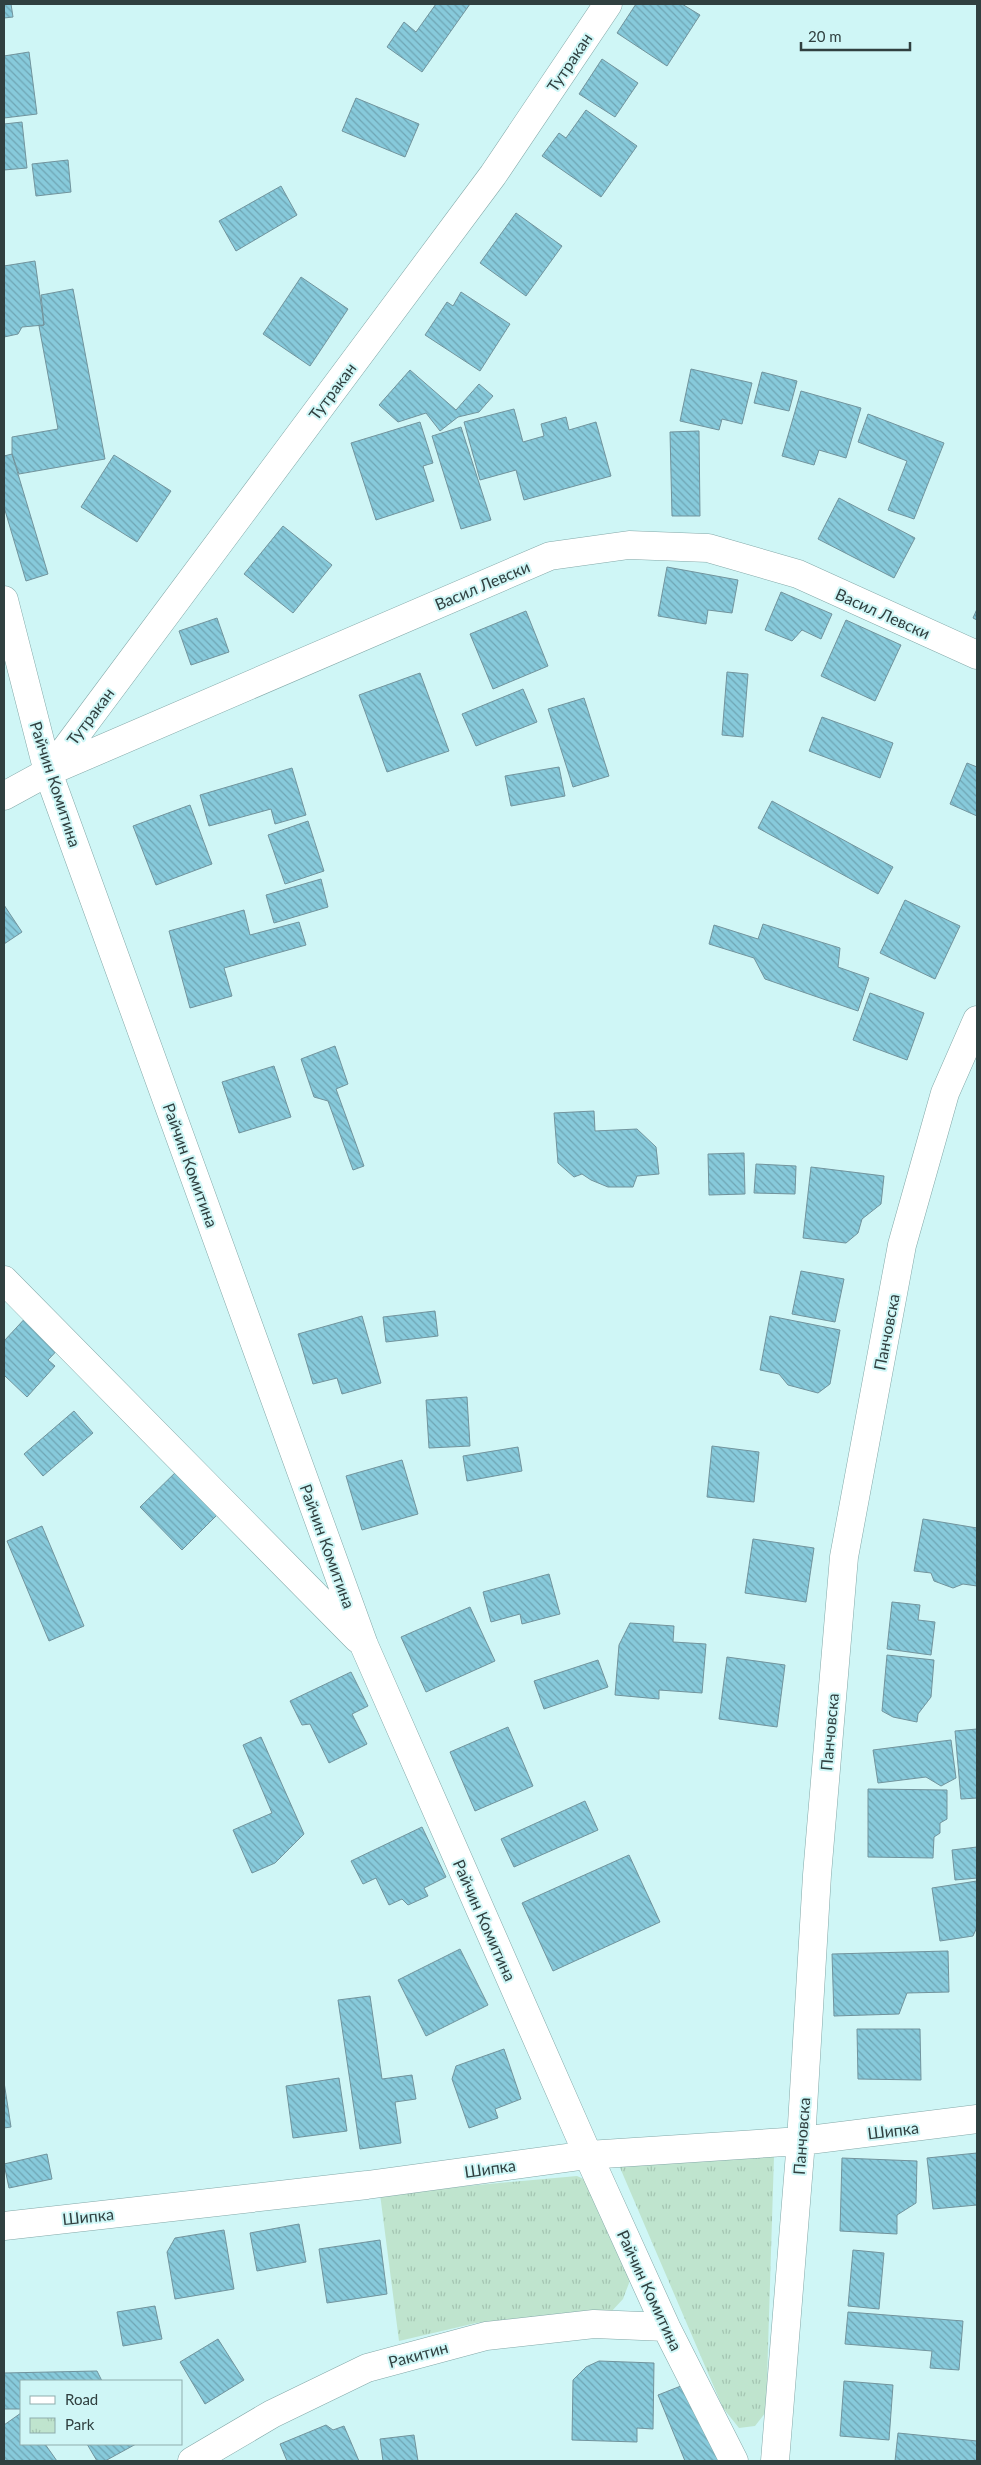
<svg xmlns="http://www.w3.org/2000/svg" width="981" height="2465" font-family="Lato,sans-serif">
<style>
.park{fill:url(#park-tufts)}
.building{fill:url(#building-back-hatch);stroke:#72949d}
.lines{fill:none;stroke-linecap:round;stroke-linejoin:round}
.minor-casing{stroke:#83a8a8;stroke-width:29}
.minor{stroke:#fff;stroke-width:28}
.labels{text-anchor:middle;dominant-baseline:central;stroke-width:4;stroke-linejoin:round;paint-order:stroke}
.street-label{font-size:16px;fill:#304040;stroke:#cff6f6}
</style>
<defs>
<pattern id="park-tufts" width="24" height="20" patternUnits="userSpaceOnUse" patternTransform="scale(1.25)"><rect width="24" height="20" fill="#bfe4ce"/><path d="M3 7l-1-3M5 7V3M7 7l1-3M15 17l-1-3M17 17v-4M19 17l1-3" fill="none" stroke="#a4c5b2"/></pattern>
<pattern id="building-back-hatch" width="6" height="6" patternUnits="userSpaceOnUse" patternTransform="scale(1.25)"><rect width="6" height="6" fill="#87cadb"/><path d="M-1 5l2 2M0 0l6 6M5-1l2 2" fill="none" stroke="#6fa5b3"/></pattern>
</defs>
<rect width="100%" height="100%" fill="#cff6f6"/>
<path class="park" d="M 774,2156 L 766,2412 L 755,2426 L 739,2428 L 723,2408 L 618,2163 Z
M 577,2176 L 588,2181 L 632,2275 L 623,2299 L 611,2312 L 552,2315 L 476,2323 L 399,2341 L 380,2194 Z"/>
<path class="building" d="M 4,4 L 11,4 L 13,17 L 4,18 Z
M 436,4 L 470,4 L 422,72 L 387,47 L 404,22 L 416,32 Z
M 636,4 L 682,4 L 700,15 L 667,66 L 617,33 Z
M 29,52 L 37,114 L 4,118 L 4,56 Z
M 602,59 L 638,83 L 615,117 L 579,94 Z
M 356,98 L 419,124 L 405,157 L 342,131 Z
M 586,110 L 637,146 L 601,197 L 542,156 L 559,133 L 566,138 Z
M 22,122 L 27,168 L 4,170 L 4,124 Z
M 68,160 L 71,192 L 36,196 L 32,164 Z
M 281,186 L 297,215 L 236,251 L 219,221 Z
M 516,213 L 562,246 L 526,296 L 480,263 Z
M 35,261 L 44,325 L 22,327 L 18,334 L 4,337 L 4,266 Z
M 301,277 L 348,309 L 310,366 L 263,334 Z
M 73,289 L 105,459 L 19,474 L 12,454 L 12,437 L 58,429 L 39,326 L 44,325 L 41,295 Z
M 461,292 L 510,324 L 480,371 L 425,335 L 447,302 L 453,306 Z
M 691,369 L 752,383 L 742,424 L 722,419 L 719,430 L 680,421 Z
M 410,370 L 456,410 L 479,384 L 493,396 L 479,412 L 458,417 L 440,431 L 426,413 L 398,422 L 379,405 Z
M 762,372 L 797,381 L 789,411 L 754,403 Z
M 801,391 L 861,408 L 846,458 L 819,450 L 814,465 L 782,456 Z
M 514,409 L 523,442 L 544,436 L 541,424 L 566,417 L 569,430 L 596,422 L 611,476 L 524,500 L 516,470 L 480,480 L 464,422 Z
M 868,414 L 944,443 L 914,519 L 888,510 L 907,461 L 858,442 Z
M 420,422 L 433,463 L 423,466 L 434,501 L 376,520 L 351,443 Z
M 461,427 L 491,520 L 461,529 L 432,436 Z
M 699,431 L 700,516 L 672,516 L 670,432 Z
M 12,454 L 48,574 L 26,581 L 4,507 L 4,456 Z
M 114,455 L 171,491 L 137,542 L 81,507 Z
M 839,498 L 915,538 L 894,578 L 818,539 Z
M 283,526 L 332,565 L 293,613 L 244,574 Z
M 667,567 L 738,580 L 732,613 L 708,610 L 706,624 L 658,616 Z
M 781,592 L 832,614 L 821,639 L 802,630 L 792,641 L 765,630 Z
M 977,609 L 977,620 L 973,618 Z
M 526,611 L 548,666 L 493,689 L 470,634 Z
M 217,618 L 229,652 L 191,665 L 179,631 Z
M 846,620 L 901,645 L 875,701 L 821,676 Z
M 727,672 L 748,674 L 743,737 L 722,735 Z
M 420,673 L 449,751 L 387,772 L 359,695 Z
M 523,689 L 537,722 L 476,746 L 462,714 Z
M 584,698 L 609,776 L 573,787 L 548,709 Z
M 822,717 L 893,743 L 880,778 L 809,751 Z
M 967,763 L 977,767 L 977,816 L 950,804 Z
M 559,767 L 565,796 L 511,806 L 505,776 Z
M 292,768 L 306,815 L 275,824 L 271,809 L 209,826 L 200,795 Z
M 772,801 L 893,867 L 878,894 L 758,828 Z
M 190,805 L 212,864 L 156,885 L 133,826 Z
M 308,821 L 324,871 L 285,884 L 268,835 Z
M 321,879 L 328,907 L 274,923 L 266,895 Z
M 905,900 L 960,926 L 935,979 L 880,953 Z
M 4,905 L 22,932 L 4,944 Z
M 244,910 L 250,935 L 299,922 L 306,945 L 224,968 L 232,996 L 190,1008 L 169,931 Z
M 763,924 L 840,948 L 838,967 L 869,978 L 858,1011 L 765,979 L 754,958 L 709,944 L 714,925 L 758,939 Z
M 870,993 L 924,1013 L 907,1060 L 853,1040 Z
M 335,1046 L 348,1084 L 336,1089 L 364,1166 L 353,1170 L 328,1101 L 314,1097 L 301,1059 Z
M 274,1066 L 291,1117 L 239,1133 L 222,1082 Z
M 594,1111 L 595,1131 L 637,1129 L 656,1147 L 659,1174 L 637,1176 L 633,1187 L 608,1187 L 591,1180 L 582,1174 L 574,1177 L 558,1163 L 554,1113 Z
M 744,1153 L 745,1194 L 709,1195 L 708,1154 Z
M 756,1164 L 796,1166 L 795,1194 L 754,1193 Z
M 811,1167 L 884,1176 L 881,1204 L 862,1219 L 858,1233 L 846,1243 L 803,1238 Z
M 801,1271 L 844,1279 L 835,1322 L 792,1314 Z
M 435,1311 L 438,1336 L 386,1342 L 383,1317 Z
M 30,1313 L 63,1344 L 48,1360 L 55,1366 L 27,1397 L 4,1375 L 4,1341 Z
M 362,1316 L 381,1383 L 342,1394 L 337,1378 L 313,1384 L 298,1334 Z
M 770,1316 L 840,1330 L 830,1384 L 818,1393 L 788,1385 L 779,1374 L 760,1370 Z
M 467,1397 L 470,1446 L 429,1448 L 426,1400 Z
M 74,1411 L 93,1433 L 43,1476 L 24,1454 Z
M 712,1446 L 759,1452 L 754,1502 L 707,1497 Z
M 518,1447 L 522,1471 L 467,1481 L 463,1456 Z
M 402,1460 L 418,1514 L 362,1530 L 346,1476 Z
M 181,1467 L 223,1509 L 182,1550 L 140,1507 Z
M 923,1519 L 977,1528 L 977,1586 L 963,1584 L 953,1588 L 934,1581 L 931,1573 L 914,1571 Z
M 42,1526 L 84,1626 L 49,1641 L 7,1541 Z
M 753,1539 L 814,1548 L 806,1602 L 745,1593 Z
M 549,1574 L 560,1614 L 522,1624 L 520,1614 L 491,1622 L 483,1592 Z
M 892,1602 L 920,1605 L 918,1620 L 935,1622 L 931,1655 L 887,1649 Z
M 470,1607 L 495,1661 L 426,1692 L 401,1637 Z
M 630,1623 L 674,1626 L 673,1642 L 706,1644 L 702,1693 L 659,1690 L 659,1699 L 615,1695 L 619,1645 Z
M 887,1655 L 934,1660 L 931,1697 L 918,1714 L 917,1722 L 893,1717 L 882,1711 Z
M 727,1657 L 785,1665 L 777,1727 L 719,1719 Z
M 598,1660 L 608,1687 L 544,1709 L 534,1681 Z
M 351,1672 L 368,1706 L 352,1714 L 367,1744 L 329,1763 L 310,1724 L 302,1725 L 290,1701 Z
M 508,1727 L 533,1786 L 475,1811 L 450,1752 Z
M 977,1729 L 977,1798 L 961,1799 L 955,1731 Z
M 261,1737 L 304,1834 L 275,1863 L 252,1873 L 233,1830 L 272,1813 L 243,1745 Z
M 951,1740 L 956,1778 L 941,1786 L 926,1777 L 878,1783 L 873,1750 Z
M 868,1789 L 947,1790 L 947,1819 L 940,1823 L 940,1833 L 934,1837 L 933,1858 L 868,1857 Z
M 585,1801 L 598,1830 L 514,1867 L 501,1839 Z
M 422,1827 L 446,1877 L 424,1888 L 428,1896 L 408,1905 L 402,1899 L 389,1905 L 376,1878 L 363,1884 L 351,1861 Z
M 977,1847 L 977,1878 L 955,1880 L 952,1850 Z
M 629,1855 L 660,1922 L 553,1971 L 522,1903 Z
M 977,1881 L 977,1927 L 973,1936 L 940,1941 L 932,1888 Z
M 460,1949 L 488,2005 L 426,2036 L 398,1980 Z
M 948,1951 L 949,1992 L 907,1993 L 899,2014 L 834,2016 L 832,1954 Z
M 370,1996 L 382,2079 L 412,2075 L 416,2099 L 395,2102 L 401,2143 L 360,2149 L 338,2000 Z
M 857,2029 L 920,2029 L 921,2080 L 858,2079 Z
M 504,2049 L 521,2099 L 495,2109 L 498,2118 L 469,2128 L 452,2079 L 456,2066 Z
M 339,2078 L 347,2131 L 293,2138 L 286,2086 Z
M 4,2082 L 11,2127 L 4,2128 Z
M 977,2153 L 977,2205 L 933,2209 L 927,2158 Z
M 47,2154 L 52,2179 L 9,2188 L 4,2164 Z
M 842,2158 L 917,2161 L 916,2203 L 897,2215 L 897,2234 L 840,2231 Z
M 299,2224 L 306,2262 L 257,2271 L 250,2233 Z
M 224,2230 L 234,2289 L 175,2299 L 167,2252 L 175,2238 Z
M 380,2240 L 387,2294 L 327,2303 L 319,2249 Z
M 853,2250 L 884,2253 L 879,2309 L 848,2306 Z
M 155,2306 L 162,2339 L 123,2346 L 117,2312 Z
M 848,2312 L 963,2321 L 959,2370 L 930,2368 L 932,2351 L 845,2344 Z
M 218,2339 L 244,2380 L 205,2404 L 180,2362 Z
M 599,2361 L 654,2363 L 653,2429 L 637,2428 L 637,2442 L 572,2440 L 573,2380 L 586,2367 Z
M 97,2371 L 102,2381 L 21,2381 L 21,2409 L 4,2409 L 4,2373 Z
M 844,2381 L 893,2385 L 889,2440 L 840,2436 Z
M 686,2384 L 729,2461 L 685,2461 L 658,2395 Z
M 21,2413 L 21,2444 L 45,2444 L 57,2461 L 4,2461 L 4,2425 Z
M 326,2425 L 333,2430 L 344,2426 L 359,2461 L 287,2461 L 280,2444 Z
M 898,2433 L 977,2441 L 977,2461 L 895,2461 Z
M 414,2435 L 418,2461 L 383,2461 L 380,2439 Z
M 87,2444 L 136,2444 L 105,2461 L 97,2461 Z"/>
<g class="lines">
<g class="minor-casing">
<path id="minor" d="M 4,600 L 48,772 L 364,1645 L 588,2155 L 666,2327 L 734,2461
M 50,770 L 493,175 L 608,4
M 4,796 L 48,772 L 550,556 L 629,545 L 708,548 L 798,574 L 977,655
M 4,1280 L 358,1639
M 4,2226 L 367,2185 L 588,2155 L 801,2141 L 977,2119
M 192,2461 L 272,2414 L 367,2368 L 486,2336 L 594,2324 L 666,2327
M 775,2461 L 801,2141 L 817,1875 L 844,1557 L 902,1245 L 945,1093 L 977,1020"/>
</g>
<use href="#minor" class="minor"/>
</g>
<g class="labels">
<g class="street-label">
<text transform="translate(569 62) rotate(-56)">Тутракан</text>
<text transform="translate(332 391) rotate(-53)">Тутракан</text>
<text transform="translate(482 585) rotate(-23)">Васил Левски</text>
<text transform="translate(883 613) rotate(24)">Васил Левски</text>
<text transform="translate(90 716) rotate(-53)">Тутракан</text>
<text transform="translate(56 784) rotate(72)">Райчин Комитина</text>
<text transform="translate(191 1165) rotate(70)">Райчин Комитина</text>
<text transform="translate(886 1332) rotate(-79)">Панчовска</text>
<text transform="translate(328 1546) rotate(70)">Райчин Комитина</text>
<text transform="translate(829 1732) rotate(-85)">Панчовска</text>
<text transform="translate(485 1920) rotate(66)">Райчин Комитина</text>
<text transform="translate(893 2130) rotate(-7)">Шипка</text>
<text transform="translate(801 2136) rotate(-86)">Панчовска</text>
<text transform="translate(490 2168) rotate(-8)">Шипка</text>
<text transform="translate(88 2216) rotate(-6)">Шипка</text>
<text transform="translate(650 2290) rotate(65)">Райчин Комитина</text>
<text transform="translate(418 2354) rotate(-15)">Ракитин</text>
</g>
</g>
<rect width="981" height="2465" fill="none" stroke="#304040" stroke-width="10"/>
<rect x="20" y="2380" width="162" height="65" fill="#cff6f6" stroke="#8fadad"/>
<rect x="30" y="2396" width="25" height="8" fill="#ffffff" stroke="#8fadad"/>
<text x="65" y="2405" font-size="15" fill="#304040">Road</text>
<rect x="30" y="2418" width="25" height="15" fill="url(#park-tufts)" stroke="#8fadad"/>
<text x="65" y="2430" font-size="15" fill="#304040">Park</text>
<path d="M801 42v8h109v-8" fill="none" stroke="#304040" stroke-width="2.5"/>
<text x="808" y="42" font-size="15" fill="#304040" stroke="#cff6f6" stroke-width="4" paint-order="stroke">20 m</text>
</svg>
